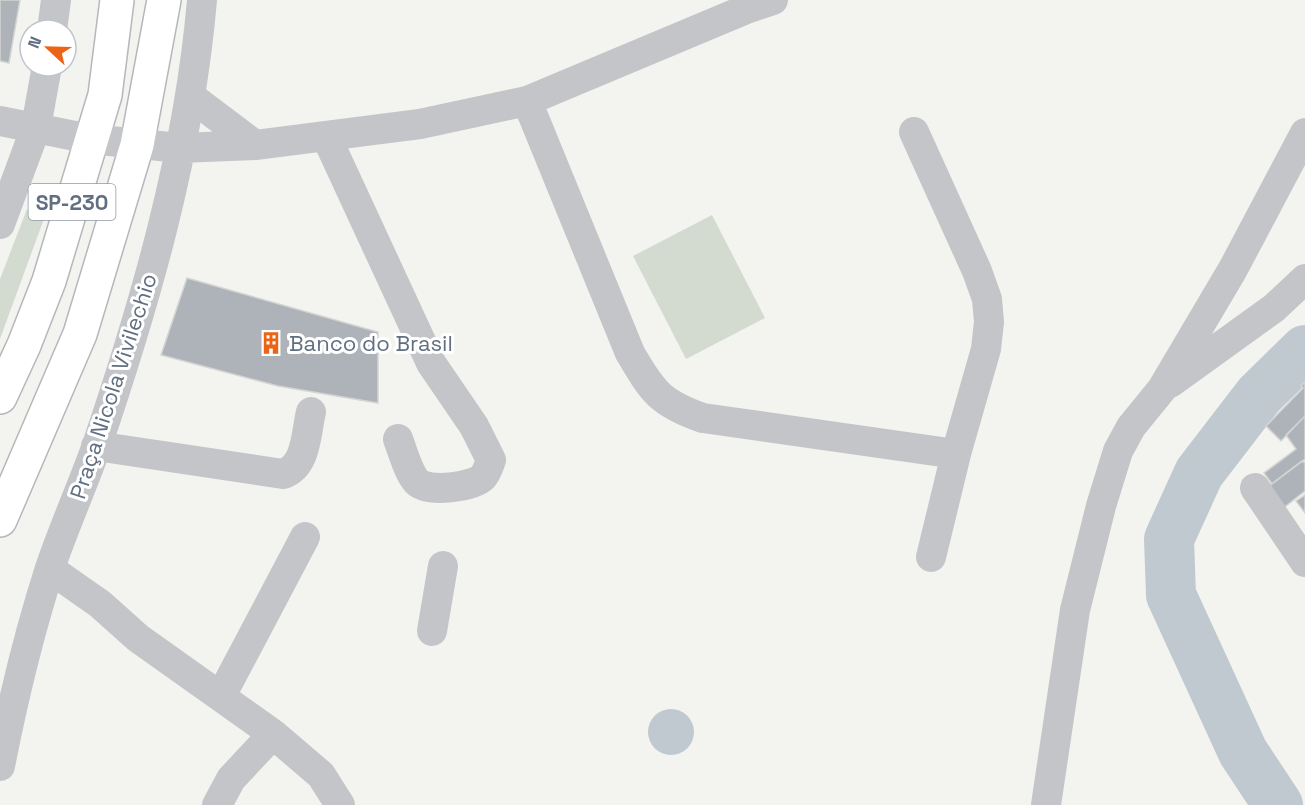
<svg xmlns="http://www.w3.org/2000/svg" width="1305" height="805" font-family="'Space Grotesk',sans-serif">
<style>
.green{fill:#d3dbd0}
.water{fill:#c0c9d0}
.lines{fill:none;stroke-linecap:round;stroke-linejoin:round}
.river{stroke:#c0c9d0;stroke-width:50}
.building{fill:#aeb3ba;stroke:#d4d5d2;stroke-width:1.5}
.highway-casing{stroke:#b5b7bb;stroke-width:36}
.minor{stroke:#c3c5c9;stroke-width:30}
.highway{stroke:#fff;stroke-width:33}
.labels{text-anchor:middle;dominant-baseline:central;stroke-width:6;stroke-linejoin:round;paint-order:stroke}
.shield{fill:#fff;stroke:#909aa8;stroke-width:1.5}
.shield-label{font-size:21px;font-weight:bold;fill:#616f82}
.poi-label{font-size:22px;fill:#616f82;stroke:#fff;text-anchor:start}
.street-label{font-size:22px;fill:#616f82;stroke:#fff}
</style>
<rect width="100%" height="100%" fill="#f3f4ef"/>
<path class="green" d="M 27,209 L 45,216 L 0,339 L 0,279 Z
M 712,215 L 765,318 L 686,359 L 633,256 Z"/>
<path class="water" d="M648 732a23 23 0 1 1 46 0a23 23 0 1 1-46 0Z"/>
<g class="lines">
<path class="river" d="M 1278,805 L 1243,752 L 1171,595 L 1169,539 L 1199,473 L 1259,395 L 1305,350"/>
</g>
<path class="building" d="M 0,0 L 20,0 L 9,63 L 0,61 Z
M 187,278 L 378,332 L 378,403 L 278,386 L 161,355 Z
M 1305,382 L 1305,416 L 1281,441 L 1266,426 L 1303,388 L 1301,386 Z
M 1305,416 L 1305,459 L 1272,484 L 1264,473 L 1296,449 L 1286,435 Z
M 1302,461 L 1305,463 L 1305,491 L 1282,509 L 1269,486 Z
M 1305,495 L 1305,513 L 1296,501 Z"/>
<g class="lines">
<g class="highway-casing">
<path id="highway" d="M 0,397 L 24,345 L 49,281 L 105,95 L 117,0
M 0,520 L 80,334 L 137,145 L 164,0"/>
</g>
<path class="minor" d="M 52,30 L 56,0
M 190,96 L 255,145
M 527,101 L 630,353 C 653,392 660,403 703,418 L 956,454
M 0,121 L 90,139 L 180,148 L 255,145 L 420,124 L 527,101 L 749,8 L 773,0
M 914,132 L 977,271 L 987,299 L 989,322 L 986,349 L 956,454 L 931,557
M 326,136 L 431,363 L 474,426 L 491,460 C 489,466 487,472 483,477 C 473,487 428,493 417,482 C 408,472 403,452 398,439
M 0,224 L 36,127 L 47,66
M 1170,383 L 1274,308 L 1305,279
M 96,446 L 283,474 C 307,466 306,432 311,412
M 1255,488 L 1305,562
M 50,569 L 100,604 L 138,638 L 273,734 L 321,775 L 340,805
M 432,631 L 443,566
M 221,696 L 305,537
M 0,766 C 13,700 29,633 50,568 C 64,527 82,487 97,445 C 146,301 189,152 202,0
M 217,805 L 231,779 L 273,734
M 1046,805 L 1075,610 L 1101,506 L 1118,451 L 1131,427 L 1162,389 L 1233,269 L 1305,133"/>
<use href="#highway" class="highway"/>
</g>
<defs>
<g id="building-bare" transform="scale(1.8)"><path d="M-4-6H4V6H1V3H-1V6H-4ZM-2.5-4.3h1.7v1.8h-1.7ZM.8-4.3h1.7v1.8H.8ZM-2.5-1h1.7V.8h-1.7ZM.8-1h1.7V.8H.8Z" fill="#ec6317" stroke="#fff" stroke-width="2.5" paint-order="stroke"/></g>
</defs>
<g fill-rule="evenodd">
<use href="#building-bare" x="271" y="343"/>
</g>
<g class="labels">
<rect class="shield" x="28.5" y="184" width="87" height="36" rx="4.5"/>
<g class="shield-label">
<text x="72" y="202">SP-230</text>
</g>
<g class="poi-label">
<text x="289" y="343">Banco do Brasil</text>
</g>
<g class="street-label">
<text transform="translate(113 386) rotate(-72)">Praça Nicola Vivilechio</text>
</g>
</g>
<g transform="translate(48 48) rotate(292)"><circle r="28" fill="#ffffff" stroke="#c0c5cd" stroke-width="1.5"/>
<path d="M0-4.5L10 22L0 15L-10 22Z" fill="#ec6317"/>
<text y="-9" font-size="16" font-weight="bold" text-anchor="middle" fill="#616f82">N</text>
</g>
</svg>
